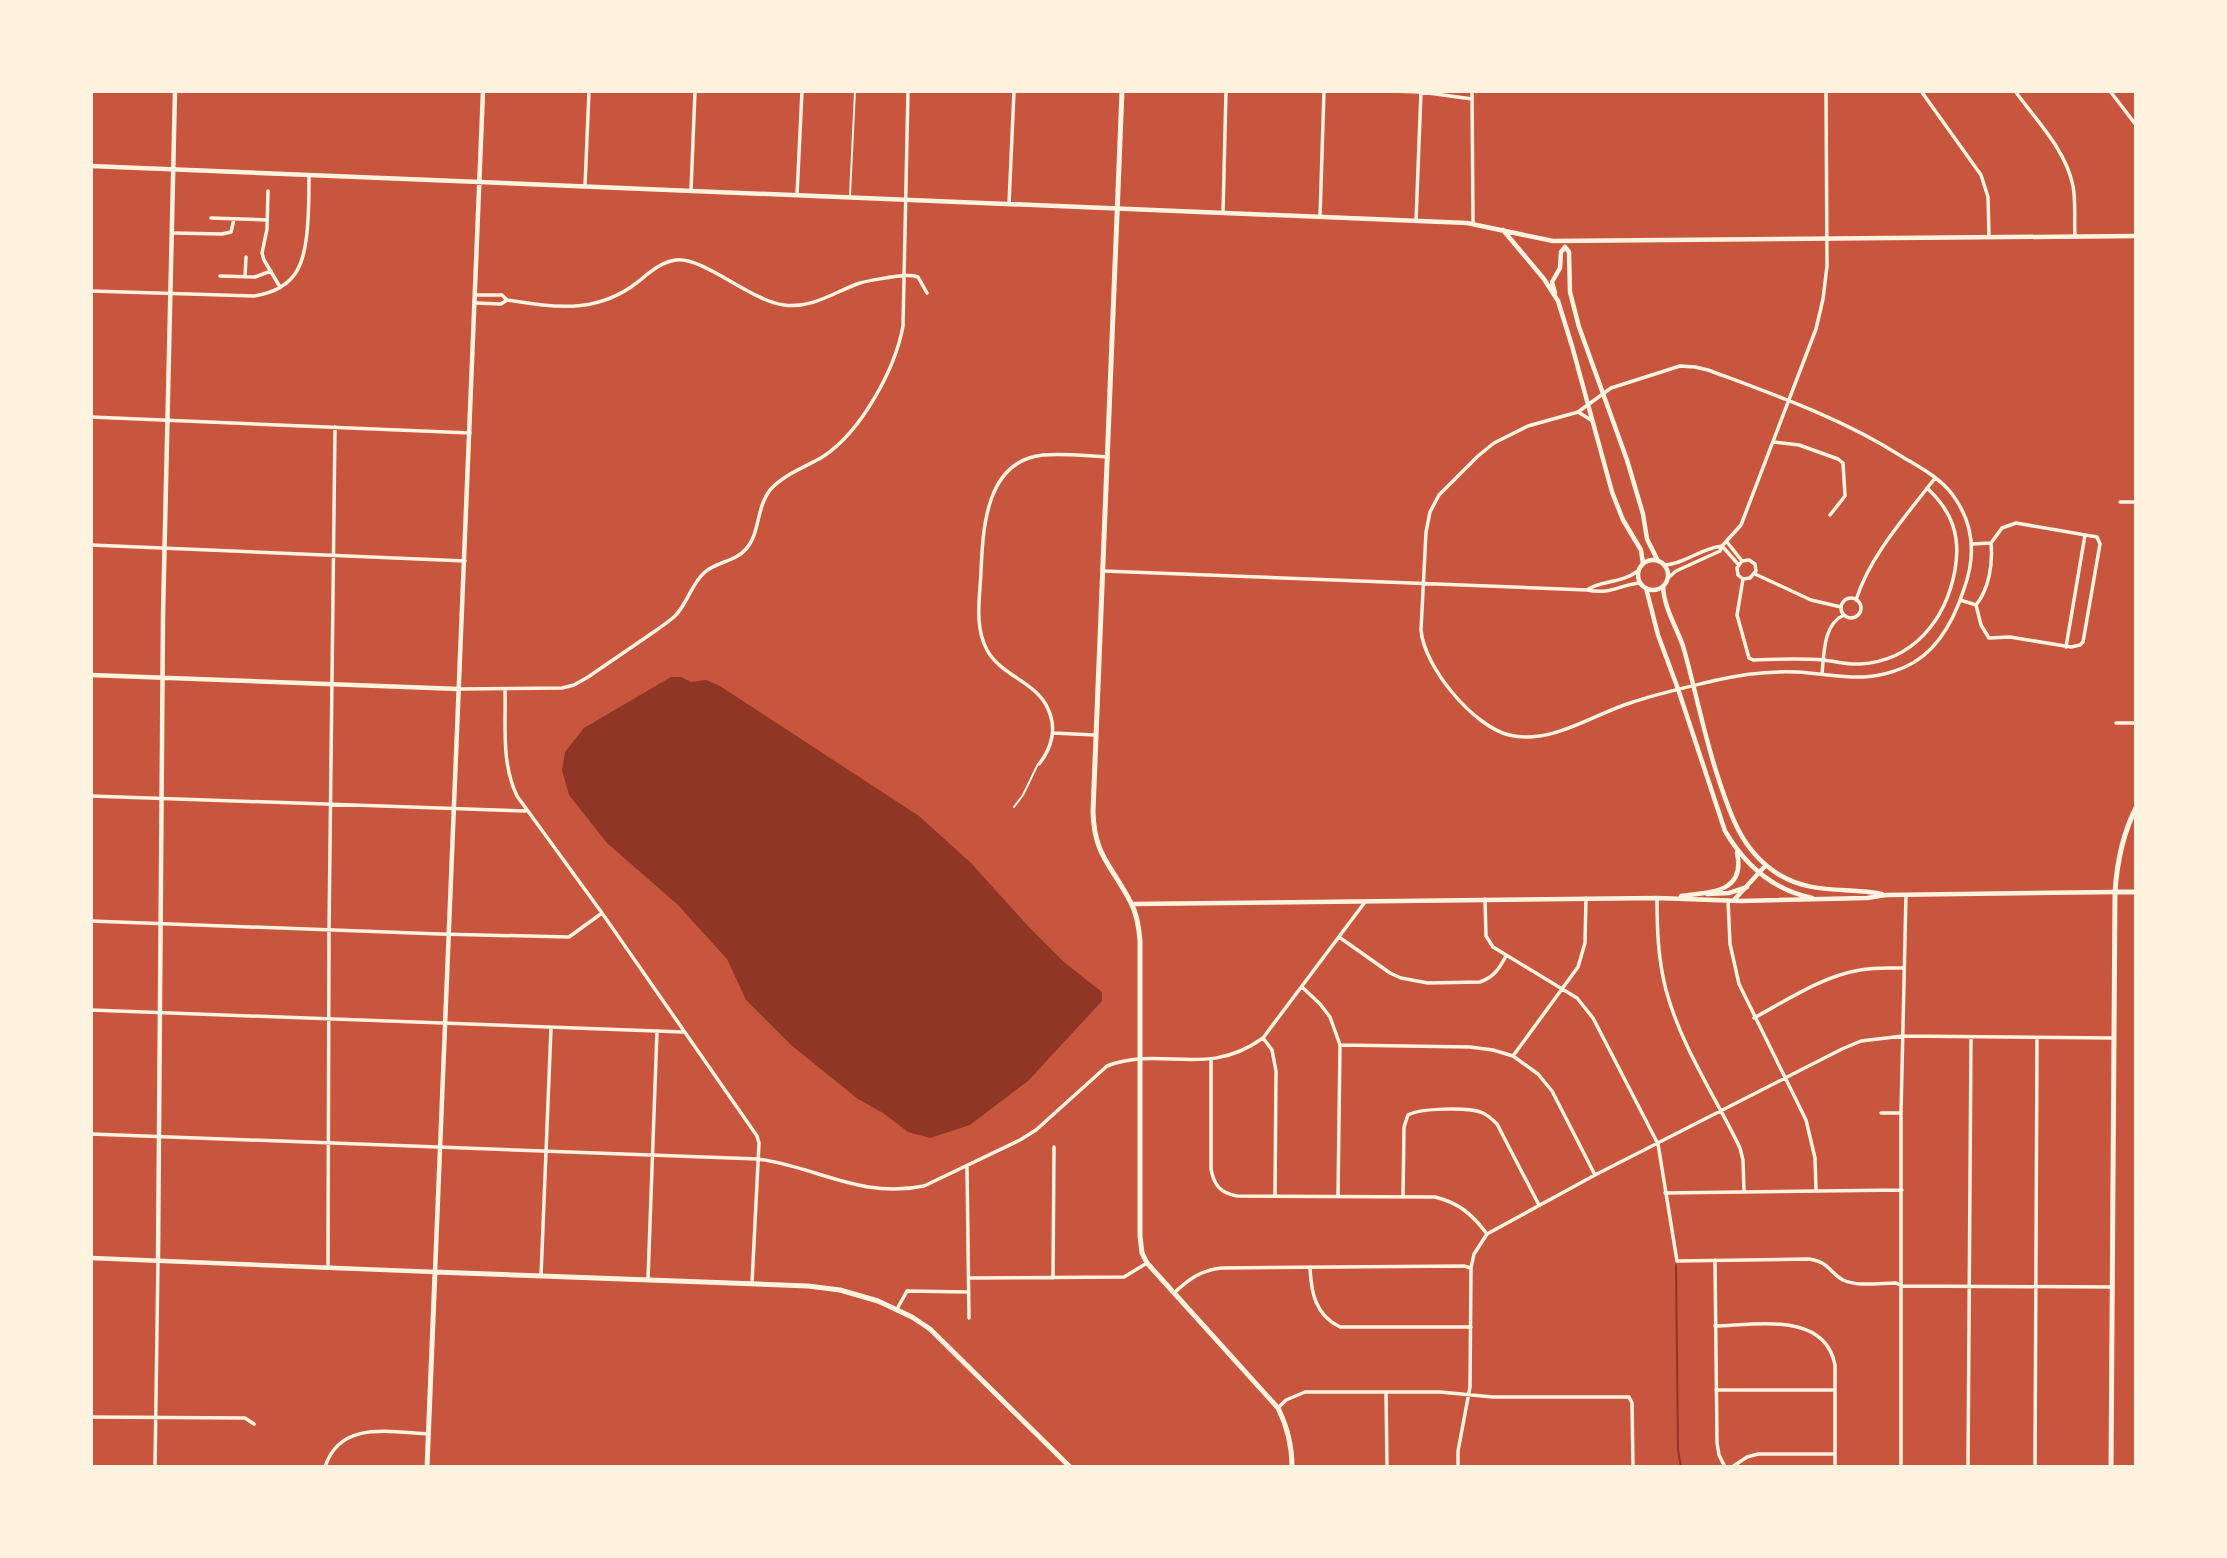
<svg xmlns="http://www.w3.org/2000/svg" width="2227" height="1558" font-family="Mulish,sans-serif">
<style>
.water{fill:#8f3625}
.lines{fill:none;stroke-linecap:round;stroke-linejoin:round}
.stream{stroke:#8f3625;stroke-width:2}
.service{stroke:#fff3e0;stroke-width:2}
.minor{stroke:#fff3e0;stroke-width:3.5}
.tertiary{stroke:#fff3e0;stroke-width:4.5}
.secondary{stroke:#fff3e0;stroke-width:4.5}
.primary{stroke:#fff3e0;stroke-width:5}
</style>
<rect width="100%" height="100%" fill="#c8553d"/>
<path class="water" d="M 671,677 L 681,677 L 691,682 L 706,680 L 720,686 L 919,816 L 971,863 L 1028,926 L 1065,963 L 1102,992 L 1102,1001 L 1028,1081 L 970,1125 L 930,1138 L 908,1132 L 883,1113 L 858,1099 L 791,1045 L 746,1000 L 727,959 L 678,905 L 607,843 L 569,795 L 562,770 L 565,752 L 584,728 Z"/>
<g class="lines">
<path class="stream" d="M 1676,1265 L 1678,1450 L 1681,1467"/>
<path class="service" d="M 850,195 L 855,91
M 1014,807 L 1023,795 L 1038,764"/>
<path class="minor" d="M 1392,91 L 1421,92 L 1472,99
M 1472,91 L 1473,224
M 1921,91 L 1981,175 L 1988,197 L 1989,237
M 2015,91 C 2036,120 2066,150 2073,186 C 2076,202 2074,220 2075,236
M 2110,91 L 2136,125
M 585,186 L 589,91
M 691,190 L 695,91
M 268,191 L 267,229 L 262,253 L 264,260 L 280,287
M 797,195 L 802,91
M 1009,204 L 1014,91
M 1223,213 L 1226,91
M 1320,217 L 1324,91
M 211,218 L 267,220
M 1416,221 L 1421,91
M 173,233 L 222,234 L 231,232 L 234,219
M 220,276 L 255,277 L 271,271
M 245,277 L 246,257
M 91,291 L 254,296 C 300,289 306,259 308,219 C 309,204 309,190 309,175
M 507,300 C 552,307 591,314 631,287 C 645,277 659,262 676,260 C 704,257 751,301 784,305 C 812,309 834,292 860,283 C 870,280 881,279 891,277 C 901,276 909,274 918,277 L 927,293
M 476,303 L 501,304 L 507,300 L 502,295 L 476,295
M 1680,366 L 1695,367 L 1708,370 C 1775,395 1841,418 1901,456 C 1919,467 1939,477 1952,494 C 1974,523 1976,556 1964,589 C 1954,620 1937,653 1905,667 C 1864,685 1837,674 1796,672 C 1769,671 1743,674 1717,680 C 1688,687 1659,693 1630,703 C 1592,715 1551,745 1509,735 C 1473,726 1424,667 1421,630 L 1426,532 L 1430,512 L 1439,495 L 1478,456 L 1494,443 L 1528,426 L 1578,412 L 1611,388 Z
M 1578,412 L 1591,420
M 91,417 L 470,433
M 1774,442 L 1799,445 L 1838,459 L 1843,463 L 1845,496 L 1830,515
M 2120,502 L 2136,502
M 1727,542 L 1742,561 L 1749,560 L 1755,564 L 1756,571 L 1750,578 L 1743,579 L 1738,575 L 1737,568 L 1742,561
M 91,545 L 465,561
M 1722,546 L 1738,564
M 1664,565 C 1685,564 1701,548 1722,546
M 1104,571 L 1587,590 C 1611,595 1618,585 1640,583
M 1755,574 L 1811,600 L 1841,607
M 1668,578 L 1676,571 L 1720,551 L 1722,546 L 1741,525 L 1816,329 L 1823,299 L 1827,266 L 1826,91
M 1743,579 L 1737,615 L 1749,658 L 1753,660 C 1776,659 1800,658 1823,660 C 1835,661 1848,665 1860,664 C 1913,661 1946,620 1955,570 C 1961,536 1952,511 1927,488
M 1587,590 C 1601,580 1620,584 1638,571
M1841 608a10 10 0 1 1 20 0a10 10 0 1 1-20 0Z
M 1856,600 C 1870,555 1907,515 1935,478
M 1960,600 L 1976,605 L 1981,625 L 1989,638 L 2010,637 L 2071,647 L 2080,645 L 2083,642 L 2100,544 L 2097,537 L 2016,523 L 2002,528 L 1991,543 L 1972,544
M 1976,605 C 1989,589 1993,564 1991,543
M 2066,647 L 2085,535
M 1822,674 C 1824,655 1823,624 1844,615
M 459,689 L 562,688 L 574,685 L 588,677 C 607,664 626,651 645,638 C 655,631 666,624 675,616 C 688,603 691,584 705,572 C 718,561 735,562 746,549 C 760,534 756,508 770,490 C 784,474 806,467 824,456 C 861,431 895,370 903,326 L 908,91
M 505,689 C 506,725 501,763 517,796 L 602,913 L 757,1136 L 759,1143 L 752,1283
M 2116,723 L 2136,723
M 1053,733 L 1095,735
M 1039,764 C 1052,748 1057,728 1048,709 C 1037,682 1001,676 987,650 C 974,626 980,597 981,571 C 983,527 986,461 1043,455 C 1064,453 1087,456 1108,457
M 91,796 L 526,811
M 1657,898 C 1657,929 1658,959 1666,990 C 1681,1046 1715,1096 1740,1148 L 1743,1160 L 1744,1192
M 1485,899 L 1486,936 L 1493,947 L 1577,998 L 1593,1018 L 1658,1144 L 1677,1261 L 1809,1259 C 1829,1262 1829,1272 1843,1280 C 1857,1287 1880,1283 1896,1283 L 1902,1286 L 2112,1287
M 1728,900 L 1730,944 L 1739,984 L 1806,1120 L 1815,1158 L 1816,1190
M 91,921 L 440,934 L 569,937 L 602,913
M 1339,937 L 1390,973 L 1401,978 L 1428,983 L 1480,982 C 1494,977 1499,969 1506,956
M 1302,987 L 1320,1004 L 1330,1017 L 1340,1045 L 1338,1196
M 91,1010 L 683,1032
M 1754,1018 C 1787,1000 1823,976 1860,970 C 1875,967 1890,968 1904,968
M 1263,1038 L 1272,1050 L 1276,1071 L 1275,1196
M 1340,1045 L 1470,1047 L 1493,1050 L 1513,1056 L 1538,1074 L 1552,1091 L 1595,1175
M 1513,1056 L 1578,967 L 1585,943 L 1586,898
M 1211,1060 L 1211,1169 C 1214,1185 1220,1193 1237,1196 L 1435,1197 C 1459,1203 1472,1214 1487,1234
M 1881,1113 L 1900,1113
M 91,1134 L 758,1159 C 817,1167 861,1199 924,1186 L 1020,1140 L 1036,1130 L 1107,1066 C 1163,1045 1206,1079 1263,1038 L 1365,902
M 967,1166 L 969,1318
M 1665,1193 L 1902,1190
M 1403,1196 L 1404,1127 L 1408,1115 C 1420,1108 1470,1107 1483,1113 C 1489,1116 1493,1120 1497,1124 L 1539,1205
M 1715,1260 L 1717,1443 L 1719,1455 L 1725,1467
M 1310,1267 C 1311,1292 1315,1315 1340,1327 L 1471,1327
M 328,1268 L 329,930 L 335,427
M 541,1276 L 551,1028
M 969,1278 L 1124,1277 L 1147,1263
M 1053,1278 L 1054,1147
M 648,1279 L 657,1031
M 1174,1293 C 1189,1279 1201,1270 1222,1268 L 1464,1266 L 1471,1268
M 897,1309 L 907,1291 L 968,1292
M 1715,1326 C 1755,1325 1825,1311 1835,1365 L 1835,1467
M 1716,1390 L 1835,1390
M 1386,1392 L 1387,1467
M 1278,1408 L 1286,1400 L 1305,1392 L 1440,1392 L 1493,1397 L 1629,1397 L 1632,1403 L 1633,1467
M 91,1417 L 245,1418 L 254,1424
M 155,1467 L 158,1260
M 325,1467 C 340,1420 390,1432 429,1434
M 1458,1467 L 1458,1451 L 1470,1387 L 1471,1268 L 1474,1254 L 1487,1234 L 1595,1175 L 1842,1049 L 1861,1041 L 1903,1036 L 2114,1038
M 1732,1467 L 1747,1457 L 1758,1454 L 1835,1454
M 1901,1467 L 1901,1113 L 1906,895
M 1968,1467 L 1971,1037
M 2035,1467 L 2037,1038"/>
<path class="tertiary" d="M 91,675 L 459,689
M 158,1260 L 163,615 L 175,91"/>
<path class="secondary" d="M 91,166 L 1467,223 L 1553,241 L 2136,236
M 1503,230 L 1544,279 L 1558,301 L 1572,346 L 1612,492 L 1623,520 L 1641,550 L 1643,564
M 1565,247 L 1569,252 L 1570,292 L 1579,327 L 1627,460 L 1643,514 L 1647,539 L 1658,561
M 1555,293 L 1552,282 L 1560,268 L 1561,252 L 1565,247
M1638 575a15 15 0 1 1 30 0a15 15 0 1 1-30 0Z
M 1663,586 C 1664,608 1676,626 1683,646 C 1695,688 1703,730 1716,771 C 1729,811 1740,850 1778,874 C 1812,895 1845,887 1882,894
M 1646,588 L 1658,635 L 1678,689 L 1725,831 C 1745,865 1773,890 1812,898
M 1707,894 L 1729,893 L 1747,887
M 1681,896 C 1710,892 1746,893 1737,853
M 1734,900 L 1766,865
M 1132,904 L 1657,898 L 1741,901 L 1867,898 L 1886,895 L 2115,892
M 91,1258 L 435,1272 L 483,91"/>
<path class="primary" d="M 1122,91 L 1093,811 C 1094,857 1112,865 1131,903 C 1137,914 1139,928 1140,941 L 1140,1236 L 1142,1253 L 1147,1263 L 1278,1408 C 1288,1428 1292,1445 1292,1467
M 2115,892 L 2136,892
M 427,1467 L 435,1272 L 808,1286 L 840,1290 L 878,1301 L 912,1317 L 930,1329 L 1070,1467
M 2111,1467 L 2115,892 C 2117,862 2122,835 2136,808"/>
</g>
<rect width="2227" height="1558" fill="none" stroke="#fff3e0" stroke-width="186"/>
</svg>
